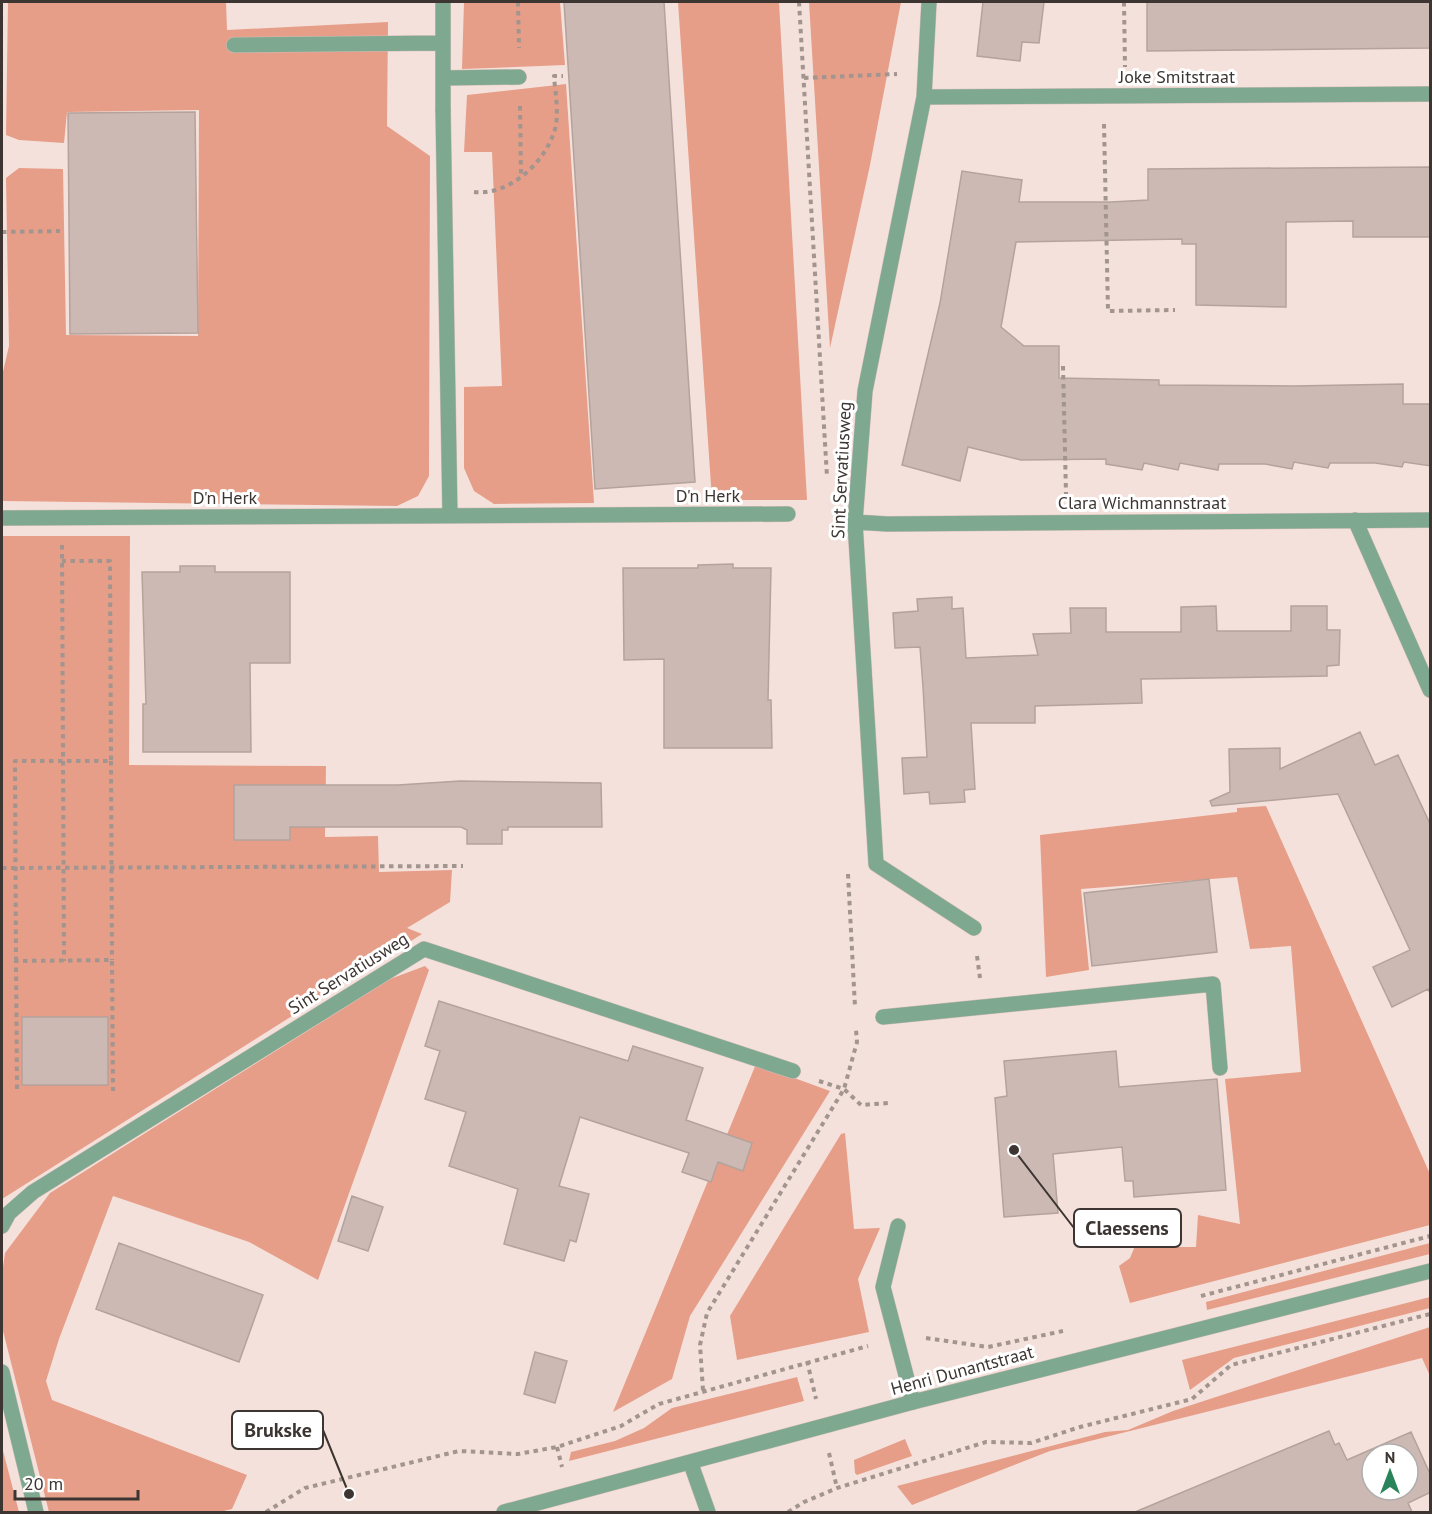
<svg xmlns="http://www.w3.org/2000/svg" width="1432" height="1514" font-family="'PT Sans',sans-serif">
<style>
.green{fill:#e69e88}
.building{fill:#ccb9b4;stroke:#b4a29c;stroke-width:1.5;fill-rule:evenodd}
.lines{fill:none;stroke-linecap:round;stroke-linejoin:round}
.service-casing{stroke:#d0bfb9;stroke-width:16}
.minor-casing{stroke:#d0bfb9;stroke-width:16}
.tertiary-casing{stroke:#d0bfb9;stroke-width:16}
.path{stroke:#a2948f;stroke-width:4;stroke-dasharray:4.5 4.5;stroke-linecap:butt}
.service{stroke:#7fa890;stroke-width:15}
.minor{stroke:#7fa890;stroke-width:15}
.tertiary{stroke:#7fa890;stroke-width:15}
.labels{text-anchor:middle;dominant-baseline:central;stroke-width:6;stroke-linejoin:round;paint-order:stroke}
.street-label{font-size:18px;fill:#3c3532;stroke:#fff}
.leader{fill:none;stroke:#3c3532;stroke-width:2}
.callout-dot{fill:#3c3532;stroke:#fff;stroke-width:2}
.callout{fill:#fff;stroke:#3c3532;stroke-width:2}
.callout-label{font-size:20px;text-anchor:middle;font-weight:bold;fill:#3c3532}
</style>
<rect width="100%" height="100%" fill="#f5e1db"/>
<path class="green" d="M 8,2 L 226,2 L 227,30 L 388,22 L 387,126 L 430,156 L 429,476 L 418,496 L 397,506 L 2,501 L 2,376 L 9,346 L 6,178 L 19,168 L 63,169 L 66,335 L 198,336 L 199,110 L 67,112 L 64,143 L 19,140 L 6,135 Z
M 464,2 L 560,2 L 565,65 L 462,69 Z
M 678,2 L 779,2 L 807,500 L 712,500 Z
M 809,2 L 901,2 L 870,165 L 830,348 Z
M 566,84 L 594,503 L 494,504 L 474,491 L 464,468 L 464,387 L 502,386 L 492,152 L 464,152 L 467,95 Z
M 2,536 L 130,536 L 129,765 L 326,766 L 325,837 L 378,836 L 379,872 L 452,870 L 450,902 L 407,928 L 422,934 L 2,1199 Z
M 1266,806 L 1430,1174 L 1430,1225 L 1130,1303 L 1119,1266 L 1130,1258 L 1143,1227 L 1170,1228 L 1169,1247 L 1196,1247 L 1198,1215 L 1240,1224 L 1225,1079 L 1301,1072 L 1291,946 L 1250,949 L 1237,877 L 1081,889 L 1089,970 L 1046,977 L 1040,835 L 1237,812 L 1237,808 Z
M 425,966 L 429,970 L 318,1280 L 249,1242 L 113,1196 L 59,1339 L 46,1381 L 52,1400 L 247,1475 L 232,1509 L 219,1512 L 49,1512 L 2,1327 L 2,1274 L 5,1253 L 50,1193 L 390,979 Z
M 756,1064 L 830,1091 L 690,1316 L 672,1379 L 613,1412 Z
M 845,1133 L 854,1229 L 880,1228 L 858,1279 L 869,1332 L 737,1360 L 730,1316 L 841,1134 Z
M 1430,1243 L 1430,1254 L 1207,1310 L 1206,1302 Z
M 1430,1297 L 1430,1308 L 1234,1358 L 1190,1390 L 1182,1360 Z
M 1430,1327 L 1430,1376 L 1422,1358 L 1050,1451 L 912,1505 L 897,1486 L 1105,1432 L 1128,1430 L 1173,1411 Z
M 797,1377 L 804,1401 L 569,1461 L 571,1452 L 615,1441 L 644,1428 L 672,1408 Z
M 905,1439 L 912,1456 L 857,1475 L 855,1473 L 854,1460 Z
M 2,1447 L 19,1512 L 2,1512 Z"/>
<path class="building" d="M 564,2 L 664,2 L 695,482 L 595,489 Z
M 983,2 L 1044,2 L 1039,43 L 1022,42 L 1020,61 L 977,56 Z
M 1147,2 L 1431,2 L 1431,48 L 1147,51 Z
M 195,112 L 198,333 L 70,334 L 68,113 Z
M 1431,167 L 1431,237 L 1353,237 L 1353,221 L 1286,222 L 1286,307 L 1196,305 L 1196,244 L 1182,244 L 1182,239 L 1016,242 L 1001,327 L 1024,346 L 1059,346 L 1059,378 L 1159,380 L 1159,385 L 1293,386 L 1403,384 L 1403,404 L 1431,404 L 1431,466 L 1404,462 L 1402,467 L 1375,463 L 1330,463 L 1328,468 L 1294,462 L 1292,469 L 1265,464 L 1219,464 L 1218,470 L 1180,463 L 1178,470 L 1144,463 L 1142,470 L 1106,464 L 1106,459 L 1021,460 L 968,447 L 960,481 L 902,465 L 940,303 L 962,171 L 1022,180 L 1019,202 L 1111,202 L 1148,200 L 1148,169 Z
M 733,564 L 733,568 L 771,568 L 768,700 L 771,700 L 772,748 L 664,748 L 664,659 L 624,660 L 623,568 L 698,568 L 698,565 Z
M 180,566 L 215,566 L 215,572 L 290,572 L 290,663 L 250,663 L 251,752 L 143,752 L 143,704 L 146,704 L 142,572 L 180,572 Z
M 952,597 L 952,609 L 963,608 L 966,658 L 1038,655 L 1033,634 L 1071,633 L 1070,608 L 1106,608 L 1106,632 L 1181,632 L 1181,607 L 1216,606 L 1217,631 L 1291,631 L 1291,606 L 1327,606 L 1327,630 L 1340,630 L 1339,665 L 1327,666 L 1327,676 L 1141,679 L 1142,703 L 1035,706 L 1035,723 L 971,723 L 975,789 L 964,790 L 965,802 L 930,804 L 929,792 L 904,794 L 902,758 L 927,757 L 923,687 L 920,647 L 895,648 L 893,613 L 918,611 L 917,599 Z
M 1360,732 L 1375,765 L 1398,755 L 1431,826 L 1431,995 L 1428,989 L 1392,1007 L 1373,967 L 1410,950 L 1338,794 L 1212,806 L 1210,801 L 1230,792 L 1229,749 L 1280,748 L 1280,769 Z
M 460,781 L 601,783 L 602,827 L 508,827 L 508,830 L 502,830 L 502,844 L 467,844 L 467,830 L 461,827 L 290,827 L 290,840 L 234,840 L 234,785 L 398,785 Z
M 1209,879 L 1217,952 L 1092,966 L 1084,893 Z
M 439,1001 L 628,1061 L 633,1046 L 703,1068 L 686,1120 L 752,1143 L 743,1171 L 718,1162 L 711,1182 L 682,1172 L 689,1153 L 580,1117 L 559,1186 L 589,1194 L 576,1242 L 570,1240 L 564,1261 L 504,1244 L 518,1189 L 449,1166 L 466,1112 L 425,1099 L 440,1051 L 425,1046 Z
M 22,1017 L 108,1017 L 108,1085 L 22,1085 Z
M 1116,1051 L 1119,1087 L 1217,1079 L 1226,1190 L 1134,1197 L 1133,1181 L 1125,1181 L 1122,1147 L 1053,1154 L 1058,1213 L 1004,1217 L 995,1098 L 1007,1096 L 1004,1061 Z
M 352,1196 L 383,1207 L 368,1251 L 338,1241 Z
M 119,1243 L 263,1295 L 239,1362 L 96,1309 Z
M 535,1352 L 567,1361 L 555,1403 L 524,1394 Z
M 1329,1431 L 1335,1445 L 1339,1443 L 1347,1460 L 1411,1432 L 1431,1476 L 1431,1492 L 1408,1503 L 1412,1512 L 1135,1512 ZM 1372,1454 L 1408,1454 L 1408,1490 L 1372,1490 Z"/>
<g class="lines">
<g class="service-casing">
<path id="service" d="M 234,45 L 443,43
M 443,78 L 519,77
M 443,110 L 443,2
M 883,1017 L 1213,984 L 1220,1068
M 898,1226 L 883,1287 L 913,1402"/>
</g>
<g class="minor-casing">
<path id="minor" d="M 929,2 L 924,97 L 865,391 L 855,522 L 876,864 L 974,928
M 924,97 L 1430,94
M 443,110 L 450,516
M 2,518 L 788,514
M 1355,520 L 1430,690
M 855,522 L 887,524 L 1430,520
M 2,1226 L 9,1213 L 33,1192 L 424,949 L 793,1071
M 2,1372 L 36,1512
M 691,1464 L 708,1512"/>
</g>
<g class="tertiary-casing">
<path id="tertiary" d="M 504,1512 L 913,1402 L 1430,1271"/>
</g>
<path class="path" d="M 518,2 L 519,48
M 799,2 L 827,477
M 1124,2 L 1125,67
M 804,78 L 897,74
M 520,106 L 521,177
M 1104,124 L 1108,311 L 1175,310
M 474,192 C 508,196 544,164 554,132 C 560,117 555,92 554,76 L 563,76
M 2,232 L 60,231
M 1063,366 L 1066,494
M 62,545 L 64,961
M 111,761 L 112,960
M 2,868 L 463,866
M 848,874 L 855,1007
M 977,956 L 980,978
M 16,961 L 15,761 L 111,761 L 110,561 L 62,561
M 819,1081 L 844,1089 L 861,1105 L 889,1103
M 17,1089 L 16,961 L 112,960 L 113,1091
M 1201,1296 L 1430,1236
M 926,1338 L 988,1347 L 1063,1331
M 807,1361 L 816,1399
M 703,1390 L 700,1345 L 707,1313 L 844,1089 L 857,1042 L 856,1030
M 557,1447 L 562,1467
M 829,1453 L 837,1488
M 266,1512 L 305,1488 L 459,1451 L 518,1454 L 557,1447 L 621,1426 L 659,1404 L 868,1346
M 788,1512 L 804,1502 L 837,1488 L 986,1442 L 1031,1443 L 1080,1427 L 1192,1399 L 1231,1365 L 1430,1314"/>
<use href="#service" class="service"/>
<use href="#minor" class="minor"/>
<use href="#tertiary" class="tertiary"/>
</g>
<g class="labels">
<g class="street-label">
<text x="1177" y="76">Joke Smitstraat</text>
<text transform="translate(841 470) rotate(-87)">Sint Servatiusweg</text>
<text x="708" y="495">D'n Herk</text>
<text x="225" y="497">D'n Herk</text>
<text x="1142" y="502">Clara Wichmannstraat</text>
<text transform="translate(348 973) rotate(-32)">Sint Servatiusweg</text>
<text transform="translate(962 1370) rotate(-15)">Henri Dunantstraat</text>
</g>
</g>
<path class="leader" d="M1014 1150L1074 1228M349 1494L323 1430"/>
<g class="callout-dot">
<circle cx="1014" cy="1150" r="6"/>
<circle cx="349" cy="1494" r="6"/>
</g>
<g class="callout">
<rect x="1074" y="1209" width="107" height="38" rx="6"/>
<rect x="232" y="1411" width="91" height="38" rx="6"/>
</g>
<g class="callout-label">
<text x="1127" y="1235">Claessens</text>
<text x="278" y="1437">Brukske</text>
</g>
<rect width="1432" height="1514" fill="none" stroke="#3c3532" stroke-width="6"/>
<g transform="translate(1390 1472)"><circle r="28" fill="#ffffff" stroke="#b1aead" stroke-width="1.5"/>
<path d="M0-4.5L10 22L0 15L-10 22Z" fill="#2a845a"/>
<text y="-9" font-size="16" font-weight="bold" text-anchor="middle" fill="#3c3532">N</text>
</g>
<path d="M15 1490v9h123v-9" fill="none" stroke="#3c3532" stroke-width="3"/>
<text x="24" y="1490" font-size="18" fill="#3c3532" stroke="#ffffff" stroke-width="4.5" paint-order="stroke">20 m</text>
</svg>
